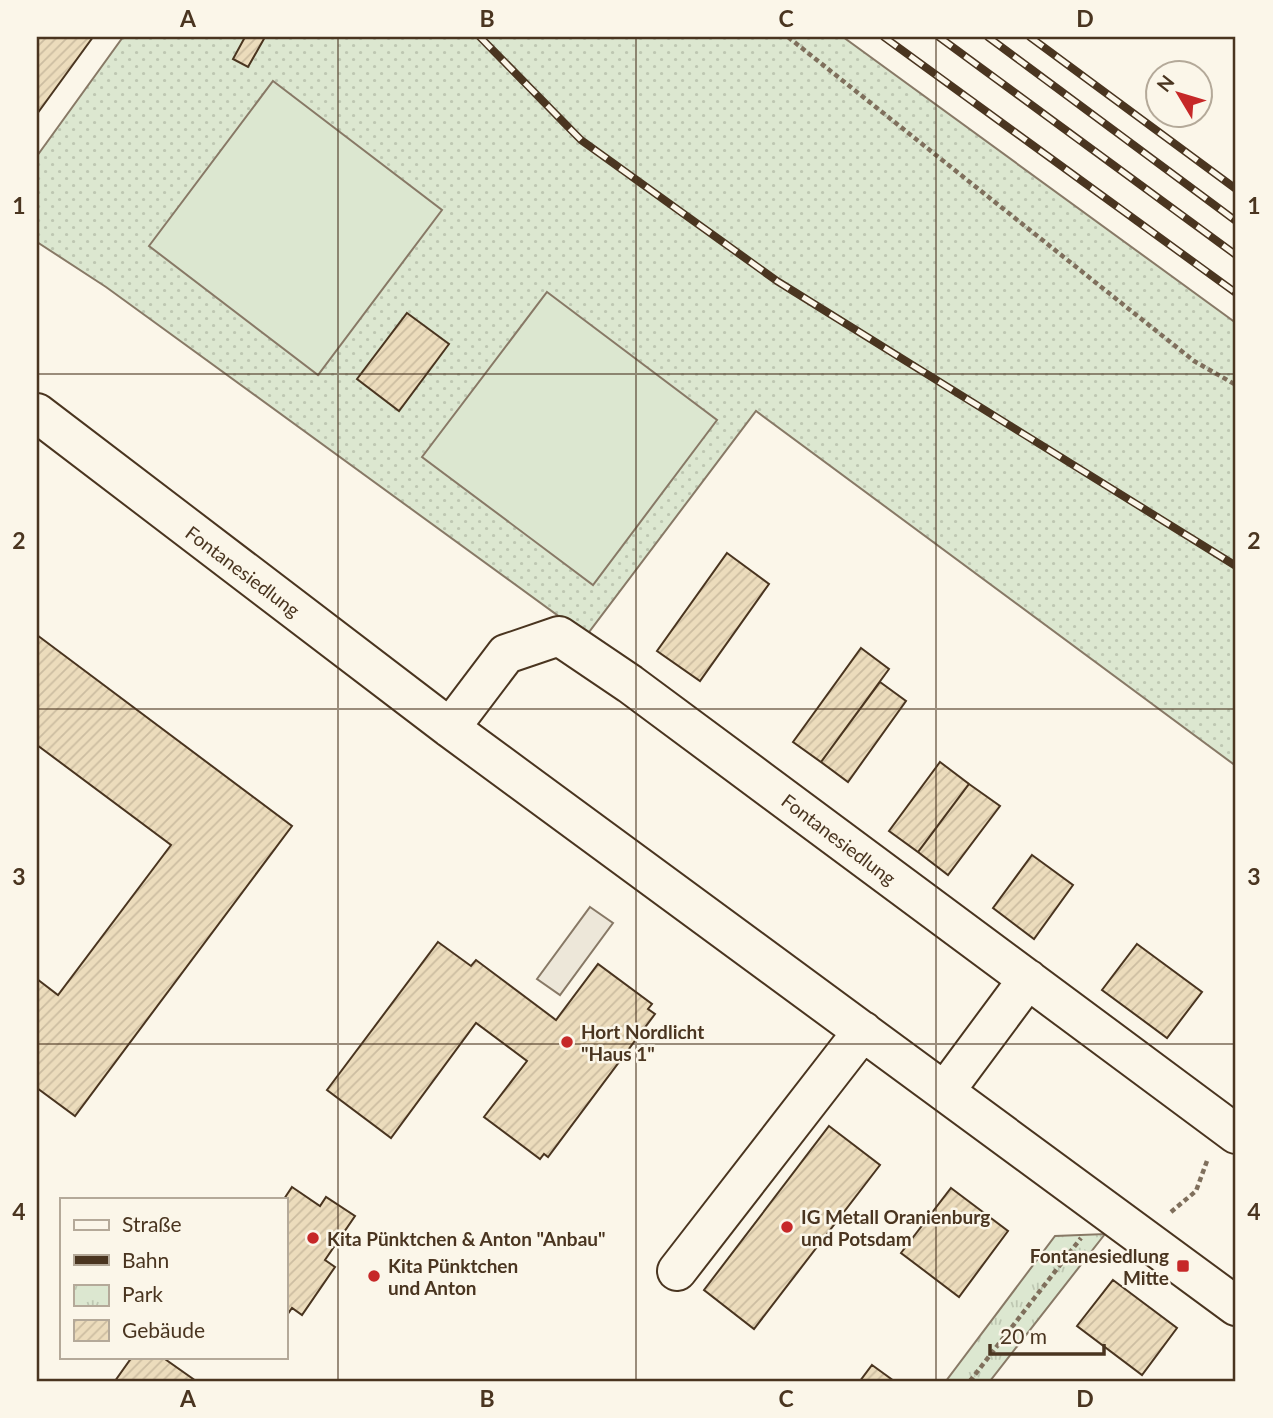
<svg xmlns="http://www.w3.org/2000/svg" width="1273" height="1418" font-family="Lato,sans-serif">
<style>
.grass{fill:url(#grass-dots);stroke:#887966;stroke-width:2}
.park{fill:url(#park-tufts);stroke:#887966;stroke-width:2}
.garden{fill:#dce7d0;stroke:#887966;stroke-width:2}
.parking{fill:#ede7d9;stroke:#887966;stroke-width:2}
.building{fill:url(#building-hatch);stroke:#4a3520;stroke-width:2}
.lines{fill:none;stroke-linecap:round;stroke-linejoin:round}
.minor-casing{stroke:#4a3520;stroke-width:42}
.path{stroke:#7f6f5c;stroke-width:4.5;stroke-dasharray:5 3.5;stroke-linecap:butt}
.minor{stroke:#fbf6e9;stroke-width:38}
.rail-casing{stroke:#4a3520;stroke-width:8}
.rail{stroke:#fbf6e9;stroke-width:5;stroke-dasharray:16;stroke-linecap:butt}
.grid{fill:none;stroke:#4a3520;stroke-width:2;stroke-opacity:0.55}
.poi-dot{fill:#c62828;stroke:#fbf6e9;stroke-width:2.5}
.labels{text-anchor:middle;dominant-baseline:central;stroke-width:5;stroke-linejoin:round;paint-order:stroke}
.street-label{font-size:19px;fill:#4a3520;stroke:#fbf6e9}
.poi-label{font-size:19px;font-weight:bold;fill:#4a3520;stroke:#fbf6e9;text-anchor:start}
.neatline{fill:none;stroke:#4a3520;stroke-width:2.5}
.grid-label{font-size:23px;text-anchor:middle;font-weight:bold;fill:#4a3520}
</style>
<defs>
<pattern id="grass-dots" width="8" height="8" patternUnits="userSpaceOnUse" patternTransform="scale(1.75)"><rect width="8" height="8" fill="#dce7d0"/><path d="M2 2h.1M6 6h.1" fill="none" stroke="#bec7b2" stroke-width="1.8" stroke-linecap="round"/></pattern>
<pattern id="park-tufts" width="24" height="20" patternUnits="userSpaceOnUse" patternTransform="scale(1.75)"><rect width="24" height="20" fill="#dce7d0"/><path d="M3 7l-1-3M5 7V3M7 7l1-3M15 17l-1-3M17 17v-4M19 17l1-3" fill="none" stroke="#bec7b2"/></pattern>
<pattern id="building-hatch" width="6" height="6" patternUnits="userSpaceOnUse" patternTransform="scale(1.75)"><rect width="6" height="6" fill="#ecdcbc"/><path d="M-1 1l2-2M0 6l6-6M5 7l2-2" fill="none" stroke="#ccbda1"/></pattern>
</defs>
<rect width="100%" height="100%" fill="#fbf6e9"/>
<path class="grass" d="M 123,37 L 843,37 L 1236,323 L 1236,766 L 756,411 L 586,636 L 106,287 L 37,242 L 37,156 Z"/>
<path class="park" d="M 1105,1234 L 990,1381 L 946,1381 L 1055,1236 Z"/>
<path class="garden" d="M 273,81 L 442,210 L 318,375 L 149,246 Z
M 547,292 L 717,420 L 593,585 L 422,457 Z"/>
<path class="parking" d="M 590,907 L 613,923 L 560,995 L 537,979 Z"/>
<path class="building" d="M 37,37 L 93,37 L 37,114 Z
M 245,37 L 265,37 L 248,67 L 233,59 Z
M 407,313 L 449,344 L 399,411 L 357,379 Z
M 727,553 L 769,584 L 700,681 L 657,651 Z
M 37,635 L 292,826 L 75,1116 L 37,1088 L 37,979 L 58,995 L 171,845 L 37,745 Z
M 861,648 L 889,669 L 821,762 L 793,742 Z
M 880,682 L 906,701 L 848,782 L 821,762 Z
M 940,762 L 969,784 L 918,852 L 889,831 Z
M 969,784 L 1000,806 L 948,875 L 918,852 Z
M 1032,855 L 1073,885 L 1034,939 L 993,908 Z
M 438,942 L 471,966 L 476,960 L 556,1020 L 598,964 L 652,1004 L 648,1009 L 655,1014 L 548,1157 L 544,1154 L 540,1159 L 484,1117 L 527,1061 L 476,1023 L 391,1138 L 327,1090 Z
M 1137,944 L 1202,992 L 1167,1038 L 1102,990 Z
M 829,1126 L 880,1165 L 754,1329 L 704,1290 Z
M 292,1187 L 320,1206 L 326,1197 L 355,1216 L 325,1260 L 335,1267 L 302,1315 L 292,1308 L 285,1318 L 284,1199 Z
M 951,1188 L 1008,1231 L 959,1297 L 901,1253 Z
M 1113,1280 L 1177,1328 L 1142,1375 L 1077,1326 Z
M 132,1357 L 162,1357 L 196,1381 L 115,1381 Z
M 872,1365 L 894,1381 L 860,1381 Z"/>
<g class="lines">
<g class="minor-casing">
<path id="minor" d="M 37,413 L 450,728 L 1236,1306
M 450,728 L 506,654 L 559,636 L 630,684 L 1236,1134
M 945,1091 L 1028,979
M 677,1271 L 863,1031"/>
</g>
<path class="path" d="M 788,37 L 1194,361 L 1236,385
M 1171,1212 L 1196,1191 L 1207,1161
M 970,1381 L 1081,1238"/>
<use href="#minor" class="minor"/>
<g class="rail-casing">
<path id="rail" d="M 480,37 L 581,140 L 777,281 L 1236,566
M 884,37 L 1236,293
M 939,37 L 1236,255
M 988,37 L 1236,221
M 1030,37 L 1236,189"/>
</g>
<use href="#rail" class="rail"/>
</g>
<path class="grid" d="M 338,37 L 338,1381M 636,37 L 636,1381M 936,37 L 936,1381M 37,374 L 1236,374M 37,709 L 1236,709M 37,1044 L 1236,1044"/>
<g class="poi-dot">
<circle cx="567" cy="1042" r="7"/>
<circle cx="787" cy="1227" r="7"/>
<circle cx="313" cy="1238" r="7"/>
<rect x="1176" y="1259" width="14" height="14" rx="3.5"/>
<circle cx="374" cy="1276" r="7"/>
</g>
<g class="labels">
<g class="street-label">
<text transform="translate(243 571) rotate(37)">Fontanesiedlung</text>
<text transform="translate(839 839) rotate(37)">Fontanesiedlung</text>
</g>
<g class="poi-label">
<text x="581" y="1031">Hort Nordlicht<tspan x="581" dy="22">"Haus 1"</tspan></text>
<text x="801" y="1216">IG Metall Oranienburg<tspan x="801" dy="22">und Potsdam</tspan></text>
<text x="327" y="1238">Kita Pünktchen &amp; Anton "Anbau"</text>
<text x="1169" y="1255" text-anchor="end">Fontanesiedlung<tspan x="1169" dy="22">Mitte</tspan></text>
<text x="388" y="1265">Kita Pünktchen<tspan x="388" dy="22">und Anton</tspan></text>
</g>
</g>
<rect width="1273" height="1418" fill="none" stroke="#fbf6e9" stroke-width="77"/>
<rect x="60" y="1198" width="228" height="161" fill="#fbf6e9" stroke="#b4a999" stroke-width="2"/>
<rect x="74" y="1220" width="35" height="10" fill="#fbf6e9" stroke="#b4a999" stroke-width="2"/>
<text x="122" y="1232" font-size="21" fill="#4a3520">Straße</text>
<rect x="74" y="1255" width="35" height="10" fill="#4a3520" stroke="#b4a999" stroke-width="2"/>
<text x="122" y="1268" font-size="21" fill="#4a3520">Bahn</text>
<rect x="74" y="1285" width="35" height="21" fill="url(#park-tufts)" stroke="#b4a999" stroke-width="2"/>
<text x="122" y="1302" font-size="21" fill="#4a3520">Park</text>
<rect x="74" y="1320" width="35" height="21" fill="url(#building-hatch)" stroke="#b4a999" stroke-width="2"/>
<text x="122" y="1338" font-size="21" fill="#4a3520">Gebäude</text>
<g transform="translate(1179 94) rotate(308)"><circle r="33" fill="#fbf6e9" stroke="#b4a999" stroke-width="2"/>
<path d="M0-5L12 26L0 18L-12 26Z" fill="#c62828"/>
<text y="-10" font-size="19" font-weight="bold" text-anchor="middle" fill="#4a3520">N</text>
</g>
<path d="M990 1344v10h114v-10" fill="none" stroke="#4a3520" stroke-width="3.5"/>
<text x="1000" y="1344" font-size="21" fill="#4a3520" stroke="#fbf6e9" stroke-width="5" paint-order="stroke">20 m</text>
<rect x="38" y="38" width="1196" height="1342" class="neatline"/>
<g class="grid-label">
<text x="188" y="27">A</text>
<text x="487" y="27">B</text>
<text x="786" y="27">C</text>
<text x="1085" y="27">D</text>
<text x="19" y="214">1</text>
<text x="1254" y="214">1</text>
<text x="19" y="549">2</text>
<text x="1254" y="549">2</text>
<text x="19" y="885">3</text>
<text x="1254" y="885">3</text>
<text x="19" y="1220">4</text>
<text x="1254" y="1220">4</text>
<text x="188" y="1407">A</text>
<text x="487" y="1407">B</text>
<text x="786" y="1407">C</text>
<text x="1085" y="1407">D</text>
</g>
</svg>
